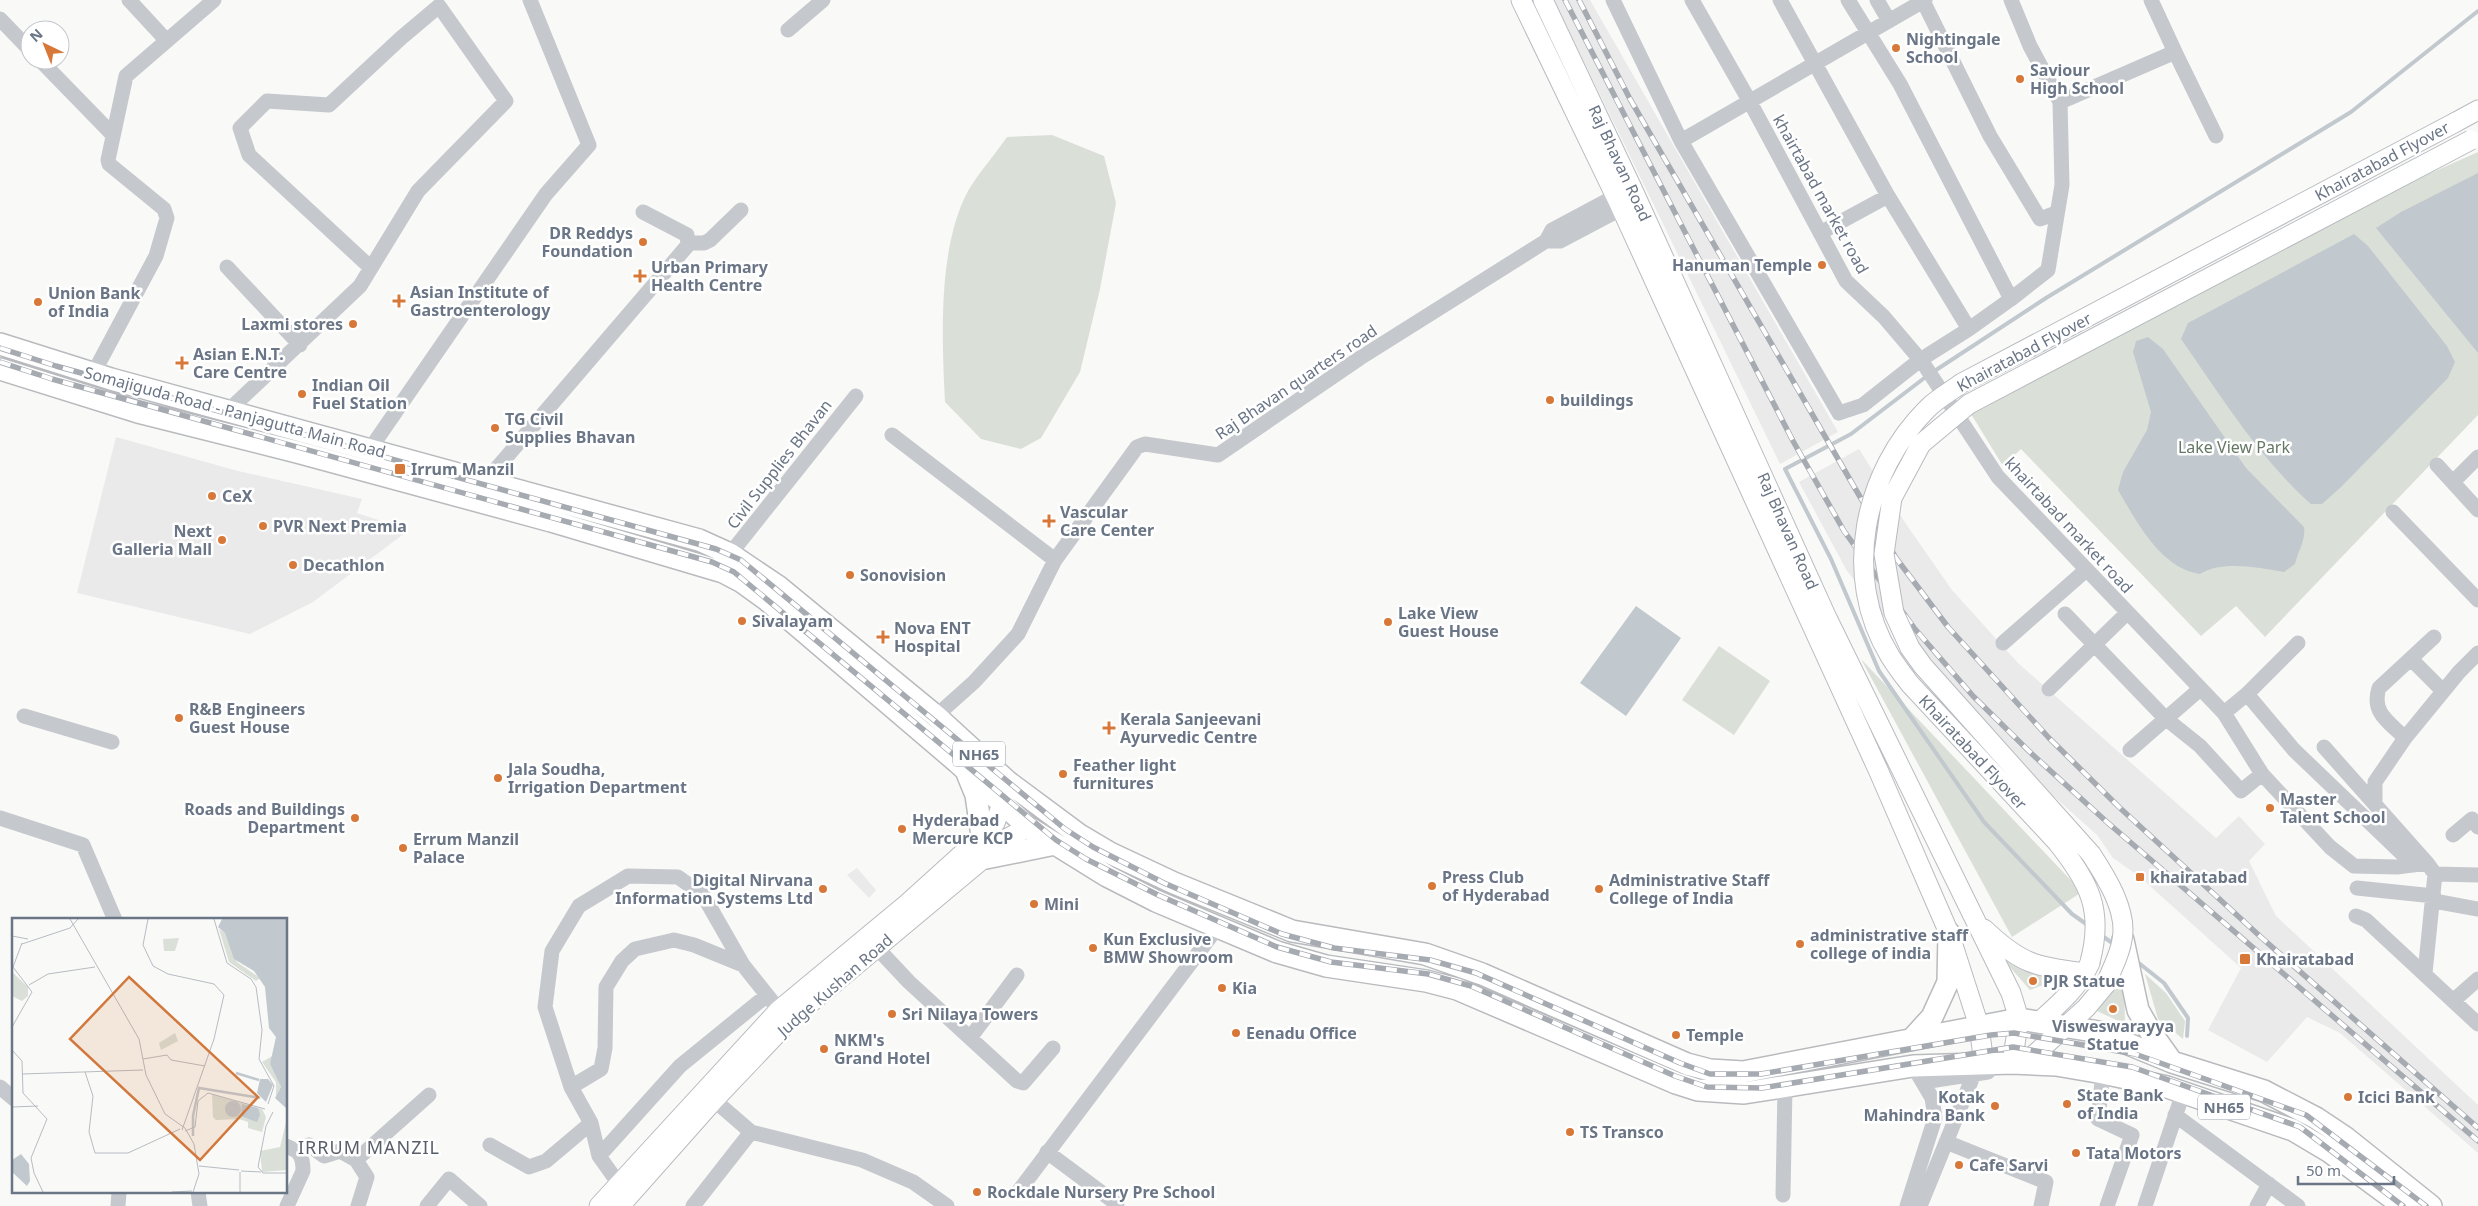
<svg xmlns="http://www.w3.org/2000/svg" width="2478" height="1206" font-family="'Noto Sans',sans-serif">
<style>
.built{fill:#eaeaea}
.green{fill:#dae0d8}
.water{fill:#c1c8ce}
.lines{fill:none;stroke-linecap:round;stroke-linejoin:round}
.stream{stroke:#c1c8ce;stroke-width:4}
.major-casing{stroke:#b8bbc0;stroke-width:21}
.highway-casing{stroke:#b8babe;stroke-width:24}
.minor{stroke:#c5c8cc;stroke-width:15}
.major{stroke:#fff;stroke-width:19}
.highway{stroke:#fff;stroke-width:21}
.rail-casing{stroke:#a6aab1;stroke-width:5.5}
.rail{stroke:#fff;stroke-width:4;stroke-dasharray:11;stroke-linecap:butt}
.major-bridge-casing{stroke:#b8bbc0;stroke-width:21;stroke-linecap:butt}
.major-bridge{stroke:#fff;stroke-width:19}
.poi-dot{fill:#d87838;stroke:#fff;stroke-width:2}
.labels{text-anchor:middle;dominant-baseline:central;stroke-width:5;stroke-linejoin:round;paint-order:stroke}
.shield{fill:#fff;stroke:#979eaa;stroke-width:1}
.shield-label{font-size:15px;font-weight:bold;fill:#6a7586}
.poi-label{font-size:16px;font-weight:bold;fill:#6a7586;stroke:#fff;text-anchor:start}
.street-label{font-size:16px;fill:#6a7586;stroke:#fff}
.park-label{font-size:16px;fill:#657865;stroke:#fff}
.neighbourhood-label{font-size:18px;letter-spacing:1px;fill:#585f6b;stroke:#fff}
.inset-river{fill:none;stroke:#c1c8ce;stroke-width:2.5}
.inset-road{fill:none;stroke:#b7bcc3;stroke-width:1}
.view{fill:#d2783c;fill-opacity:0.15;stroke:#d2783c;stroke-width:2.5}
.inset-edge{fill:none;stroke:#6a7586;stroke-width:2.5}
</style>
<rect width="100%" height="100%" fill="#f9f9f7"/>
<path class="built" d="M 1554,0 L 1590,0 L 1838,432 L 1780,464 Z
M 116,437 L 238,471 L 362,499 L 357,513 L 409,530 L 313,602 L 250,634 L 77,593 Z
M 1859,449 L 1906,524 L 1952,590 L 2018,663 L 2216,838 L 2239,816 L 2265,844 L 2249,861 L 2276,916 L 2478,1105 L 2478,1153 L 2340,1033 L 2307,1017 L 2267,1062 L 2208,1030 L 2241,968 L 2140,877 L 2113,858 L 2097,835 L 2021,767 L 1959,708 L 1847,571 L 1799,482 Z
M 857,868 L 876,890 L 869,898 L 847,875 Z"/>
<path class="green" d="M 1052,135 L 1104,156 L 1116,203 L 1100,289 L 1080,372 L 1041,438 L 1021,449 L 981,439 L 945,402 C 942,341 938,256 964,199 C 973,179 994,156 1007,137 Z
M 2478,152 L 2478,415 L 2265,637 L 2236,606 L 2201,636 L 2021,449 L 2003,466 L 1971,414 L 2007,391 L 2388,192 Z
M 1719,646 L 1770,681 L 1734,735 L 1682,700 Z
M 1861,659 L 2082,892 L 2012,937 Z
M 2002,958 L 2023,968 L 2059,979 L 2030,990 Z
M 2145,974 L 2166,993 L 2185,1021 L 2183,1039 L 2158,1019 Z
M 2119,979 L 2124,981 L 2125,1024 L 2097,1011 Z"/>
<path class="water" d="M 2478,173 L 2478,353 L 2376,228 L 2401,212 Z
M 2354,234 L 2368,246 L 2447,346 L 2455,362 L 2448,378 L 2340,488 L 2322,504 L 2311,504 C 2258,457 2221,396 2181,339 L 2188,323 Z
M 2148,337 L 2163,349 L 2246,468 L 2304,527 C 2306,540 2298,551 2295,564 L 2284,572 C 2259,568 2222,560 2200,574 C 2160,568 2137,522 2118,490 L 2123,472 L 2147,430 L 2151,412 L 2133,352 L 2136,341 Z
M 1636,606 L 1681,638 L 1626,716 L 1580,683 Z"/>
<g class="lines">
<path class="stream" d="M 1933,372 L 2046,298 L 2351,112 L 2478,11
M 1927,376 L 1851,434 L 1785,469 L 1831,559 L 1879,671 L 1984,822 L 2072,914 L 2089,926
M 2101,935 L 2115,945
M 2135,960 L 2164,983 L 2188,1018 L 2187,1036"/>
<g class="major-casing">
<path id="major" d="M 1521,0 L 1618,201 L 1879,772 L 1949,933 L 1979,1026 L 1984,1064
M 1543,0 L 1632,188 L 1827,618 L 2011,993 L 2019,1019 L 2012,1063
M 2456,122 L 2478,110
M 1984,929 C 2022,965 2035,966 2085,973
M 2039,1022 C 2058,1005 2079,987 2090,963
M 2024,1064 L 2086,1008 L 2106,984
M 599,1206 L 779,1010 L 908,903 L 982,836 L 995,823 L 1002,804
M 620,1206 L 714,1100 L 790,1020 L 1008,838 L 1028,827"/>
</g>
<g class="highway-casing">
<path id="highway" d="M 0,344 L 111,379 L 699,540 L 730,554 L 779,587 L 936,716 L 1008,782 L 1078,834 L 1110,853 L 1174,883 L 1292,931 L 1425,954 L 1482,974 L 1687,1064 L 1710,1070 L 1743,1072 L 2019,1019 L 2099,1032 L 2172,1062 L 2264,1091 L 2316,1118 L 2346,1138 L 2431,1206
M 0,369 L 138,412 L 297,452 L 551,521 L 723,572 L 742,582 L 767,600 L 957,762 L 1028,827 L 1107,876 L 1156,901 L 1277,952 L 1326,966 L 1426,981 L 1457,989 L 1676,1083 L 1698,1090 L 1744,1093 L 1913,1066 L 2012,1063 L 2056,1065 L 2103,1073 L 2167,1087 L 2293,1130 L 2330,1152 L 2403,1206
M 967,773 L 976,795 L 982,836
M 986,858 L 1055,844
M 2123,940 L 2138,1010 L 2150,1031 L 2172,1062
M 1911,1040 L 1932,1017 L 1948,982 L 1949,933"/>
</g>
<path class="minor" d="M 129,0 L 166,40
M 1613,0 L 1681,141 L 1839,413 L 1863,405 L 1920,360 L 1969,329 L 1888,196 L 1780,0
M 1692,0 L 1750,102 L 1846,281 L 1884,317 L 1923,363 L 1998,477 L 2224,713 L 2262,774 L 2330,847 L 2354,866 L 2397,867 L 2427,863 L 2435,874 L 2425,973
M 1848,0 L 1900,84 L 2011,299 L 1969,329
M 1877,0 L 1889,21
M 2011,0 L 2030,46 L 2060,102 L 2062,185 L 2048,270 L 2011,299
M 2151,0 L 2175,52
M 1923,1 L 1990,136 L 2040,219 L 2056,213
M 0,19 L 30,50
M 788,30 L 823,0
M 40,60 L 113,135
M 2060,102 L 2175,52 L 2216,136
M 1681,141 L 1925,0
M 1820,233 L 1888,196
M 1546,241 L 1560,241 L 1630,204
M 689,243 L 704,243 L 710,240 L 741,210
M 227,267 L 300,345
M 93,374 L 156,256 L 167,218 L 164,209 L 109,164 L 108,160 L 126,76 L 214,0
M 229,410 L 360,286 L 418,191 L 506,101 L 439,6 L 401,38 L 329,105 L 267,101 L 240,128 L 249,155 L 371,268
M 892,435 L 1055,560
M 370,449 L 546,194 L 589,145 L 530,0
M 2437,465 L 2478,510
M 485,482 L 688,245 L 687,235 L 643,212
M 2453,482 L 2478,457
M 2393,512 L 2478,600
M 730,554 L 856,396
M 2065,614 L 2165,718 L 2200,746 L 2241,791 L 2262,774
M 2003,643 L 2086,570
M 2411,659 L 2443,691
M 2049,689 L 2127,613
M 2247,694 L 2294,750 L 2414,865
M 2224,713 L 2247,694 L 2298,643
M 24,716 L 112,742
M 936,716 L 974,682 L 1018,634 L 1055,560 L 1137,447 L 1145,444 L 1218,455 L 1360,358 L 1546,241 L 1552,230 L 1625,191
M 2405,738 C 2389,722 2371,713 2379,688 L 2434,637
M 2324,747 L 2427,863
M 2130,750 L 2200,689
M 2375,802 L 2375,782 L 2405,738 L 2459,672 L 2478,653
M 0,818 L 83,845 L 115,920
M 2453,835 L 2472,819 L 2478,827
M 2435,874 L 2478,875
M 2357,888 L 2434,896
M 2434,901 L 2478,909
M 2356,916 L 2366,920 L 2478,1024
M 877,948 L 909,982 L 1017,1081 L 1023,1083 L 1053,1048
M 2453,1001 L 2478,979
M 970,1038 L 1017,975
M 2103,1073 L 2098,1119 L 2132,1135 L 2107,1206
M 1923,1082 L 1988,1072
M 0,1087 L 14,1099
M 571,1087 L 601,1069 L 605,1048 L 606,987 L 622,961 L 635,949 L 674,940 L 694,945 L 743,965
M 714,1100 L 751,1132 L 862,1160 L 913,1182 L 947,1206
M 2175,1115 L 2298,1206
M 1946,1142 L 2046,1182 L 2041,1206
M 490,1145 L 529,1167 L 546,1161 L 591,1123
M 286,1146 C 300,1151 303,1156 303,1171 L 287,1206
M 299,1152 L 309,1145 L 324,1156 L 340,1151 L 356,1160
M 1047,1152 L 1117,1204
M 599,1156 L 680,1066 L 766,996
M 619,1184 L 599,1156 L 591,1123 L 571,1087 L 545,1007 L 552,951 L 579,906 L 628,876 L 678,877 L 703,895 L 743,965 L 779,1010
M 198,1192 L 200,1206
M 1018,1192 L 1217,928
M 1783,1195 L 1785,1087
M 118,1206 L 119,1192
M 358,1206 L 367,1177 L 356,1160 L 429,1095
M 427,1206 L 449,1179 L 480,1206
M 693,1206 L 751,1132
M 1907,1206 L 1935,1118 L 1932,1098 L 1919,1076
M 1920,1206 L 1974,1074
M 2145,1206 L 2183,1093
M 2257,1206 L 2269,1184"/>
<use href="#major" class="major"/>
<use href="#highway" class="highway"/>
<g class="rail-casing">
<path id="rail" d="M 1565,0 L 1793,441 L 1844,531 L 1915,629 L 1973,696 L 2033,755 L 2108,823 L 2478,1141
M 1579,0 L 1630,99 L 1856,490 L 1896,558 L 1948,627 L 2049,738 L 2120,808 L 2263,939 L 2478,1128
M 0,348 L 56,366 L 716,549 L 741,560 L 1065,829 L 1093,847 L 1164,883 L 1282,934 L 1334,948 L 1430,960 L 1476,973 L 1680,1063 L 1710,1074 L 1761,1074 L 1991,1035 L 2014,1033 L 2135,1054 L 2306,1115 L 2426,1206
M 0,362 L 52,379 L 712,562 L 734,572 L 1056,840 L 1086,859 L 1158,895 L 1277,947 L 1331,962 L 1428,974 L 1471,986 L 1675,1076 L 1707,1087 L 1762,1088 L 2013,1047 L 2132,1067 L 2300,1127 L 2403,1206"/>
</g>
<use href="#rail" class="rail"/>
<g class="major-bridge-casing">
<path id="major-bridge" d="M 2090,962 C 2104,910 2089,882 2057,842 L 1910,684 C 1903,675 1896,666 1890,656 C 1841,576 1864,471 1928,408 C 1938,398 1951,391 1962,383 L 2456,122
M 2106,984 C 2111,970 2120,955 2122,940 C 2128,911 2106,877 2091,854 L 1923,666 L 1910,648 L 1894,613 L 1884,554 L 1892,498 L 1921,444 L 1969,404 L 2471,140"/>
</g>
<use href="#major-bridge" class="major-bridge"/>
</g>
<g class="poi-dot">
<circle cx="1896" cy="48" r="5"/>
<circle cx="2020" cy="79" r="5"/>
<circle cx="643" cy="242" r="5"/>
<circle cx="1822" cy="265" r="5"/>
<path d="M637.5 268.5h5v5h5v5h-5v5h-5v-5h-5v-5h5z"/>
<path d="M396.5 293.5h5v5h5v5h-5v5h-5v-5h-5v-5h5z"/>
<circle cx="38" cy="302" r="5"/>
<circle cx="353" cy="324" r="5"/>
<path d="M179.5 355.5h5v5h5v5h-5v5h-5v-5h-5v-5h5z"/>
<circle cx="302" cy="394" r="5"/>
<circle cx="1550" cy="400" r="5"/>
<circle cx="495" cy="428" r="5"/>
<rect x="394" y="463" width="12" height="12" rx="2.5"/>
<circle cx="212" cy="496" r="5"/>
<path d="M1046.5 513.5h5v5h5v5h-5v5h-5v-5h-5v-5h5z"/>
<circle cx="263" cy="526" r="5"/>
<circle cx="222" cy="540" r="5"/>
<circle cx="293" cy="565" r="5"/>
<circle cx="850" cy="575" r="5"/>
<circle cx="742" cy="621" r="5"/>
<circle cx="1388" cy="622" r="5"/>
<path d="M880.5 629.5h5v5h5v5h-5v5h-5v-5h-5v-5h5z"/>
<circle cx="179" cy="718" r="5"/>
<path d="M1106.5 720.5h5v5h5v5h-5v5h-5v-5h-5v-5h5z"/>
<circle cx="1063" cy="774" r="5"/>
<circle cx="498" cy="778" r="5"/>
<circle cx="2270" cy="808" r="5"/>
<circle cx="355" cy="818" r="5"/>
<circle cx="902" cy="829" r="5"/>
<circle cx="403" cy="848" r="5"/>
<rect x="2135" y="872" width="10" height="10" rx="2.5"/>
<circle cx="1432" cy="886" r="5"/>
<circle cx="823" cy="889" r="5"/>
<circle cx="1599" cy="889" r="5"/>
<circle cx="1034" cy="904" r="5"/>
<circle cx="1800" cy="944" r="5"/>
<circle cx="1093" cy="948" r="5"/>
<rect x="2239" y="953" width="12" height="12" rx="2.5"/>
<circle cx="2033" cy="981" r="5"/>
<circle cx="1222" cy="988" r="5"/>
<circle cx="2113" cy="1009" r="5"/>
<circle cx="892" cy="1014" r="5"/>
<circle cx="1236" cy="1033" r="5"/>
<circle cx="1676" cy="1035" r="5"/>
<circle cx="824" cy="1049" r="5"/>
<circle cx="2348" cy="1097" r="5"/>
<circle cx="2067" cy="1104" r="5"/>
<circle cx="1995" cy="1106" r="5"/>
<circle cx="1570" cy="1132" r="5"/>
<circle cx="2076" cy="1153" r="5"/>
<circle cx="1959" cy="1165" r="5"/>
<circle cx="977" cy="1192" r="5"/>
</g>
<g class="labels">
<g class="shield">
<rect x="953" y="741.5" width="52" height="25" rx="4"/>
<rect x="2198" y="1094.5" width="52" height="25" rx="4"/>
</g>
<g class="shield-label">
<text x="979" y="754">NH65</text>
<text x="2224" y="1107">NH65</text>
</g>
<g class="poi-label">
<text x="1906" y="39">Nightingale<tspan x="1906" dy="18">School</tspan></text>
<text x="2030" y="70">Saviour<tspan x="2030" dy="18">High School</tspan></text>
<text x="633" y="233" text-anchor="end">DR Reddys<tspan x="633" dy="18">Foundation</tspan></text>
<text x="1812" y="265" text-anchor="end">Hanuman Temple</text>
<text x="651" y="267">Urban Primary<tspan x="651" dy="18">Health Centre</tspan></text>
<text x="410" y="292">Asian Institute of<tspan x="410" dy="18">Gastroenterology</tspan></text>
<text x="48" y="293">Union Bank<tspan x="48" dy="18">of India</tspan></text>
<text x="343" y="324" text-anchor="end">Laxmi stores</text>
<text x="193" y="354">Asian E.N.T.<tspan x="193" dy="18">Care Centre</tspan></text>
<text x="312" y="385">Indian Oil<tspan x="312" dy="18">Fuel Station</tspan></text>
<text x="1560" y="400">buildings</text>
<text x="505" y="419">TG Civil<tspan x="505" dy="18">Supplies Bhavan</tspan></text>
<text x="411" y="469">Irrum Manzil</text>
<text x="222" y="496">CeX</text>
<text x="1060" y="512">Vascular<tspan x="1060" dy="18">Care Center</tspan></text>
<text x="273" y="526">PVR Next Premia</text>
<text x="212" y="531" text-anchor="end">Next<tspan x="212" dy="18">Galleria Mall</tspan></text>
<text x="303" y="565">Decathlon</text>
<text x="860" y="575">Sonovision</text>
<text x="1398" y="613">Lake View<tspan x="1398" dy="18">Guest House</tspan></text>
<text x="752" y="621">Sivalayam</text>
<text x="894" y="628">Nova ENT<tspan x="894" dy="18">Hospital</tspan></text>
<text x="189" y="709">R&amp;B Engineers<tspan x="189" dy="18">Guest House</tspan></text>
<text x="1120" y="719">Kerala Sanjeevani<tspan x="1120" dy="18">Ayurvedic Centre</tspan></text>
<text x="1073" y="765">Feather light<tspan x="1073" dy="18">furnitures</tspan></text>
<text x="508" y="769">Jala Soudha,<tspan x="508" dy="18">Irrigation Department</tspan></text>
<text x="2280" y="799">Master<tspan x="2280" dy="18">Talent School</tspan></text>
<text x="345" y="809" text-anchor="end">Roads and Buildings<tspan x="345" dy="18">Department</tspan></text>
<text x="912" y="820">Hyderabad<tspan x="912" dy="18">Mercure KCP</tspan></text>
<text x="413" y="839">Errum Manzil<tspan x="413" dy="18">Palace</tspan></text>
<text x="1442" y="877">Press Club<tspan x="1442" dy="18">of Hyderabad</tspan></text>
<text x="2150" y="877">khairatabad</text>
<text x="813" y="880" text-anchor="end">Digital Nirvana<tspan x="813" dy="18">Information Systems Ltd</tspan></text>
<text x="1609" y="880">Administrative Staff<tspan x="1609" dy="18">College of India</tspan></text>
<text x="1044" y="904">Mini</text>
<text x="1810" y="935">administrative staff<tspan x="1810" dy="18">college of india</tspan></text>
<text x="1103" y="939">Kun Exclusive<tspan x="1103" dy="18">BMW Showroom</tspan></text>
<text x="2256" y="959">Khairatabad</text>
<text x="2043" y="981">PJR Statue</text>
<text x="1232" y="988">Kia</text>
<text x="902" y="1014">Sri Nilaya Towers</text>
<text x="2113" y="1026" text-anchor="middle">Visweswarayya<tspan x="2113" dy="18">Statue</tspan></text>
<text x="1246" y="1033">Eenadu Office</text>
<text x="1686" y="1035">Temple</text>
<text x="834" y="1040">NKM's<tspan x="834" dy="18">Grand Hotel</tspan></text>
<text x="2077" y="1095">State Bank<tspan x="2077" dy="18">of India</tspan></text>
<text x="1985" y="1097" text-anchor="end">Kotak<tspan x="1985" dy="18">Mahindra Bank</tspan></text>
<text x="2358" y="1097">Icici Bank</text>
<text x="1580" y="1132">TS Transco</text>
<text x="2086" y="1153">Tata Motors</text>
<text x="1969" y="1165">Cafe Sarvi</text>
<text x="987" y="1192">Rockdale Nursery Pre School</text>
</g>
<g class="street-label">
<text transform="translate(2382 161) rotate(-28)">Khairatabad Flyover</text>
<text transform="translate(1620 163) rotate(65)">Raj Bhavan Road</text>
<text transform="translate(1821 194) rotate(61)">khairtabad market road</text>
<text transform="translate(2024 352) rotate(-28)">Khairatabad Flyover</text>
<text transform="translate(1296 382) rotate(-34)">Raj Bhavan quarters road</text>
<text transform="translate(235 412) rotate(15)">Somajiguda Road - Panjagutta Main Road</text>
<text transform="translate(779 464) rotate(-52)">Civil Supplies Bhavan</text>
<text transform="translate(2069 525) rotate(47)">khairtabad market road</text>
<text transform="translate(1788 531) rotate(66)">Raj Bhavan Road</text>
<text transform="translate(1973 752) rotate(47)">Khairatabad Flyover</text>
<text transform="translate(835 985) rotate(-41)">Judge Kushan Road</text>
</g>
<g class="park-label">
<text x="2234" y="447">Lake View Park</text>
</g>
<g class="neighbourhood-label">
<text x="369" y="1147">IRRUM MANZIL</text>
</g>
</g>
<g transform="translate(12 918)">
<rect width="275" height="275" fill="#f9f9f7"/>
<path d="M 207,11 L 213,15 L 225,44 L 248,60 L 244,63 L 217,44 ZM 167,20 L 163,33 L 152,33 L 151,21 ZM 0,54 L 16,69 L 16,78 L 10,83 L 0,78 ZM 163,115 L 166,123 L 149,132 L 147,125 ZM 262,137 L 258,146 L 269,169 L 264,178 L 264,164 L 250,144 ZM 200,176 L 250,191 L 254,199 L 250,214 L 236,210 L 236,204 L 227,201 L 204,202 L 201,199 ZM 275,200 L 275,252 L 250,254 L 248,233 L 268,229 Z" fill="#dae0d8"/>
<path d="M 210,1 L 275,1 L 275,191 L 263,180 L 269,169 L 258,146 L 264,119 L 257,110 L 253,69 L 242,53 L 222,41 L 213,15 L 206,9 ZM 248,161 L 256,161 L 261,167 L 254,184 L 245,175 ZM213 191a8 8 0 1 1 16 0a8 8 0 1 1-16 0ZM 230,186 L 246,190 L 248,197 L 245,204 L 229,198 ZM 9,236 L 17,246 L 18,263 L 15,268 L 0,254 L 0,242 Z" fill="#c1c8ce"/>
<path class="inset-river" d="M 224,155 L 247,162M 181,218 L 181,198 L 187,170 L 248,180"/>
<path class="inset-road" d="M 58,1 L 127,121 L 134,157 L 153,196 L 173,210 L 182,226 L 187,256 L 181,274M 136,1 L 131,27 L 141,48 L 156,56 L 202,66 L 212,77 L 202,121 L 170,212M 202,1 L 215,45 L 239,61 L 244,69 L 250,112 L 247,141 L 262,168 L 256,186M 0,18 L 16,21M 10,26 L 58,10 L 66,1M 17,67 L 36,56 L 83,49M 0,109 L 20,74 L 1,49 L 10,25M 0,132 L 10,143 L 11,175 L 35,201 L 19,240 L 22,255 L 31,274M 131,141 L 155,137 L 159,142 L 193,148M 73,154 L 81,178 L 77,214 L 83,235 L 116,235 L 168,211M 10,156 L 131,152M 0,189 L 26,188M 261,194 L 254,208 L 246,249 L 251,255 L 275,255M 173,213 L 183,209 L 186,183 L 196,175 L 253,191M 187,248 L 227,252M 229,253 L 249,254M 160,274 L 180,273M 228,274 L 228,254"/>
<path class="view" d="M 117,59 L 246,179 L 188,242 L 58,121 Z"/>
<rect width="275" height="275" class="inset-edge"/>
</g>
<g transform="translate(45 45) rotate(317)"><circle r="24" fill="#ffffff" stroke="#c3c8cf"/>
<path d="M0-4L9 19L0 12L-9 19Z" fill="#d87838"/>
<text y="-8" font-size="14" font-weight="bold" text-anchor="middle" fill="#6a7586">N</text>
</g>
<path d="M2298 1176v8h96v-8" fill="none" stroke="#6a7586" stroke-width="2.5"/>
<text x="2306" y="1176" font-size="15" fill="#6a7586" stroke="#ffffff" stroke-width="4" paint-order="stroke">50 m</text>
</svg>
